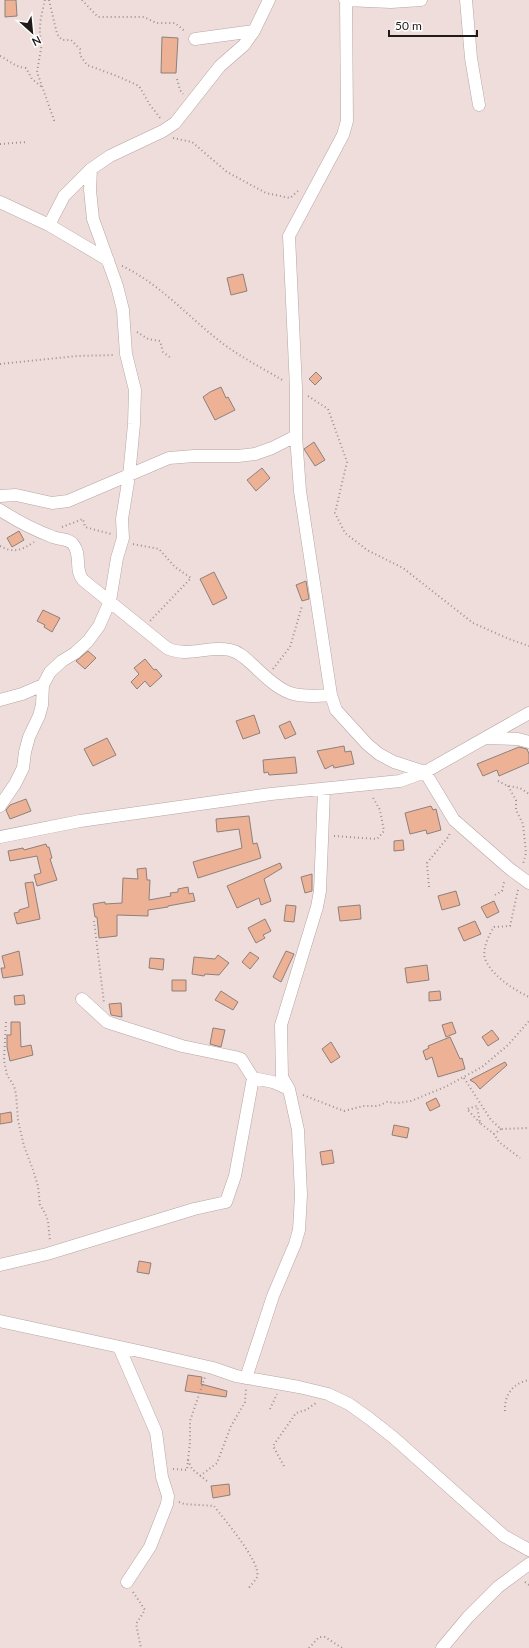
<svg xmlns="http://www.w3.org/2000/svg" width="529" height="1648" font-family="Lato,sans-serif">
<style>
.building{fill:#edb296;stroke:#8e807a}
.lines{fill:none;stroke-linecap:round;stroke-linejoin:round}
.minor-casing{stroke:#b6a6a4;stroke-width:13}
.path{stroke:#9e918f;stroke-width:2;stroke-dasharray:1 3;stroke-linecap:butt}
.minor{stroke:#fff;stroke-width:12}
</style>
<rect width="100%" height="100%" fill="#eedddb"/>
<path class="building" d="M 5,0 L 16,0 L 17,16 L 5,17 Z
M 162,37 L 178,38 L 176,73 L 161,73 Z
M 243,274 L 247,291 L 231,295 L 227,278 Z
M 316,372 L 322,378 L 315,385 L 309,379 Z
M 221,387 L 226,398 L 228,397 L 235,410 L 215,420 L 203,397 L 210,392 Z
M 314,442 L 325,460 L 315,466 L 304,449 Z
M 262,468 L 270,478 L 256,491 L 247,480 Z
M 19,531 L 24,540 L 12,547 L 7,538 Z
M 214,572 L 227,598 L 213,605 L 200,579 Z
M 306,581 L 309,599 L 302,601 L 296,585 Z
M 43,610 L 60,618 L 52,632 L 44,627 L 45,625 L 37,621 Z
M 88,651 L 96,658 L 85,669 L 76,661 Z
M 145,659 L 154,670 L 156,669 L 162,676 L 150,687 L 145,681 L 137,689 L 131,682 L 139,674 L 134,668 Z
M 254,715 L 260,733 L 243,739 L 236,721 Z
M 290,721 L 296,734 L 285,739 L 279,726 Z
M 107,738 L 116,755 L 93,766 L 84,749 Z
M 344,746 L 345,752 L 351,751 L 354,764 L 334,768 L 333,765 L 325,769 L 317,751 Z
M 519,747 L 527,749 L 529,754 L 529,763 L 499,776 L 497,770 L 483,776 L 477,764 Z
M 295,757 L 297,773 L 269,775 L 268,772 L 264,773 L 263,760 Z
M 26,799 L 31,811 L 10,819 L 6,810 L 10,805 Z
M 431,806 L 433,810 L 436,809 L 441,830 L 427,834 L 426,830 L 410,834 L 405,813 Z
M 249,816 L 253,844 L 257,843 L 261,858 L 198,878 L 193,862 L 242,848 L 239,829 L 217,832 L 216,819 Z
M 403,840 L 404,850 L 394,851 L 394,841 Z
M 46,844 L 47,847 L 49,847 L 52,858 L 50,859 L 57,880 L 37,886 L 34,875 L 41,873 L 37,856 L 10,861 L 8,851 L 23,848 L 24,850 Z
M 280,863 L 282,868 L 264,879 L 271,901 L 261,905 L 259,898 L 237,908 L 227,886 Z
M 146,868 L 147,880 L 150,880 L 149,900 L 171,896 L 170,893 L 178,892 L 178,889 L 188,887 L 189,894 L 193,893 L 195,901 L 168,906 L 168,907 L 148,910 L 148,916 L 117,915 L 117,936 L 99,938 L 97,917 L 95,917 L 93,904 L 105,902 L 105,904 L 122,903 L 123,878 L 138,879 L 137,869 Z
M 312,874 L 312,891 L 305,893 L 301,877 Z
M 33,882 L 40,919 L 17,924 L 14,913 L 19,912 L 19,910 L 29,907 L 25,883 Z
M 456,891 L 460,905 L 442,910 L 438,896 Z
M 494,901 L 499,912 L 487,918 L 481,907 Z
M 286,905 L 296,906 L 294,922 L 284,921 Z
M 360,905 L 361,919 L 340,921 L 338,907 Z
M 265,919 L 271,931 L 263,935 L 265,938 L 256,943 L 248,928 Z
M 475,921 L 481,934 L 464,941 L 458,928 Z
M 19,951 L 23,975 L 3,978 L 1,968 L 5,968 L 2,956 Z
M 286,951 L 294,954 L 281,982 L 273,977 Z
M 250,952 L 259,958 L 250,969 L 242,962 Z
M 218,955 L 229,963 L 219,975 L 205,974 L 204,976 L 192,974 L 194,957 L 215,959 Z
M 150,958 L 164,959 L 163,970 L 149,968 Z
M 427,965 L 429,980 L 407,983 L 405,968 Z
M 172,980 L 186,980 L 186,991 L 172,991 Z
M 221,991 L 238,1002 L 233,1010 L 215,1000 Z
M 440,991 L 441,1000 L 429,1001 L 429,992 Z
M 24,995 L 25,1004 L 15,1005 L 14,996 Z
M 121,1003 L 122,1017 L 111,1015 L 109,1004 Z
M 11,1022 L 20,1022 L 21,1047 L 31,1045 L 33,1055 L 10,1061 L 7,1047 L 7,1035 L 11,1035 Z
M 452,1022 L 456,1033 L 446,1037 L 442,1025 Z
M 213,1028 L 225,1030 L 221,1047 L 210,1044 Z
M 492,1030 L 499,1039 L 488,1046 L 482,1037 Z
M 450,1037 L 460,1059 L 462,1058 L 465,1069 L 438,1077 L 432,1057 L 426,1060 L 423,1051 L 429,1048 L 428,1046 Z
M 331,1042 L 340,1057 L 331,1063 L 322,1049 Z
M 505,1062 L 507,1065 L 480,1089 L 475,1083 L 470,1080 Z
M 436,1098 L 440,1106 L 430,1111 L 426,1103 Z
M 11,1112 L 12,1122 L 0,1124 L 0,1114 Z
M 394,1125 L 409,1128 L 407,1138 L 392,1135 Z
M 332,1150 L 334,1163 L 322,1165 L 320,1152 Z
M 139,1261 L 151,1263 L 149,1274 L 137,1272 Z
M 188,1375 L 202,1377 L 201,1384 L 227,1391 L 226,1397 L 185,1391 Z
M 229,1484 L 230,1495 L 213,1498 L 211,1486 Z"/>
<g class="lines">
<g class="minor-casing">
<path id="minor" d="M 345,0 L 391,2 L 421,0
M 346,0 L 347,121 L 343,135 L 289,236 L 296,388 L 296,436 L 300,491 L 331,695 L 336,710 L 367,744 L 379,754 L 394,762 L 425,772 L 454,820 L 510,869 L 529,883
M 466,0 L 471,58 L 479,105
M 195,39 L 254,31
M 0,202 L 49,225 L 108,260
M 49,225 L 64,196 L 91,169 L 110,156 L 163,131 L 175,123 L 220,66 L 244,45 L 254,31 L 269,0
M 0,496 L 16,495 L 52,503 L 68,501 L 169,458 L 194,456 L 238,456 L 255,454 L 272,448 L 296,436
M 0,510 C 17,521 34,530 53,537 C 60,540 68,538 73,544 C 82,555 74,570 83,580 L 167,648 C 188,658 209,645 230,650 C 241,652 248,661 255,667 C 284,695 292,698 331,695
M 0,700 L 22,694 L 43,685
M 485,738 L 518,739 L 529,742
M 0,806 L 15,784 L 23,768 L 25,752 L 29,737 L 39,716 L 42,705 L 43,685 L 50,672 L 62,661 L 75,653 L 88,641 L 99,626 L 110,601 L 117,558 L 123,538 L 122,519 L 129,476 L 134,424 L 135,390 L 126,354 L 123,310 L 117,286 L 93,219 L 90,190 L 91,169
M 0,837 L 80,821 L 271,794 L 400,781 L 425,772 L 529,713
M 82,999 L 107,1022 L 113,1024 L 182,1046 L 235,1057 L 241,1059 L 253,1078 L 273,1082 L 289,1089
M 0,1265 L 47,1254 L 194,1209 L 226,1202 L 235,1176 L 253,1078
M 0,1321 L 143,1352 L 213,1368 L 236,1376 L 299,1387 L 328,1394 L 349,1404 L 370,1419 L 394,1438 L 504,1536 L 529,1550
M 119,1347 L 156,1432 L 162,1477 L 168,1496 L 167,1504 L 150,1547 L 127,1582
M 246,1378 L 273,1296 L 295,1244 L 299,1230 L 301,1195 L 298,1130 L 289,1089 L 282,1077 L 281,1025 L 317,907 L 320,891 L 324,790
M 442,1648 L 468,1617 L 498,1587 L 529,1564"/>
</g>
<path class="path" d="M 45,0 C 42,12 37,31 42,43 L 37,72 L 55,123
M 49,0 L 57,34 L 62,40 L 71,40 L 80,49 L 80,55 L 87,65 L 117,76 L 139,86 L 150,105 L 161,119
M 82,0 L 98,17 L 144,17 L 156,23 L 175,23 L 186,32
M 0,56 C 10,61 15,67 26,68 L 32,79 L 43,88
M 177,79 L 180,90 L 183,94
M 173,138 L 192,142 L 227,172 L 266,193 L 290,198 L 299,190
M 0,144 L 27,142
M 122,266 C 163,285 192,322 229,348 C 246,360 266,370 284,381
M 137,332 L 148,339 L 160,341 L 163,352 L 171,358
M 0,364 L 77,356 L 115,355
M 308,396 L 328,409 L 347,462 L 335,513 L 345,533 L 367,550 L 403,568 L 473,623 L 509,639 L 529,646
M 62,527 L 83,519 L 85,527 L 111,534
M 133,544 L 159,549 L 175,567 L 191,578 L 150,621
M 0,546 C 13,553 21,551 34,542
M 273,669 L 290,647 L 302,606
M 498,781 L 508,786 L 520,788 L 529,794
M 508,786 L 516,800 L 516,810 L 523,824 L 526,853 L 523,864
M 334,836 L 377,839 L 384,831 L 380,810 L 372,796
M 429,887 L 427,863 L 449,836 L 450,831
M 518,890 L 510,926 L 494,927 C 489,935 482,949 485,959 C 493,977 513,989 529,997
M 495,895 L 502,891 L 504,883 L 506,880
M 94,921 L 104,1003
M 6,1022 L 4,1060 L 7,1075 L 14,1086 L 16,1094 L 18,1120 L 24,1146 L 33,1170 L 38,1186 L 40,1205 L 45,1213 L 48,1221 L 50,1241
M 464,1078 L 491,1120 L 501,1129 L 529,1128
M 303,1095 L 344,1111 L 363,1106 L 378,1106 L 387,1102 L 398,1103 L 411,1101 L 445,1087 L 482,1067 L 508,1045 L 529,1021
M 480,1123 L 467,1109 L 477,1106 L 480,1123 L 494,1134
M 501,1129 L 494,1134 L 499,1142 L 520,1158
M 270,1409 L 277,1394
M 505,1411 C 504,1395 513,1383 529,1380
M 188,1460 L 192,1469 L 207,1481
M 284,1466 L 273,1446 L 296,1413 L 306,1410 L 316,1403
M 173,1469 L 187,1470 L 190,1442 L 190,1421 L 205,1377
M 200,1476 L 217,1463 L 231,1426 L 245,1402 L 246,1389
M 179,1502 L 184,1504 L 214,1506 C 223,1518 262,1563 257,1577 C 255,1581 251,1585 248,1589
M 525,1582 L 529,1585
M 133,1592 L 145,1610 L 136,1624 L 141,1648
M 309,1648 L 319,1637 L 325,1637 L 342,1648"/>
<use href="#minor" class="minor"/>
</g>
<g transform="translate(32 32) rotate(153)" stroke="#ffffff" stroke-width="3" paint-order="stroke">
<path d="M0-3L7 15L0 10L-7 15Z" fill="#201a19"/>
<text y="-6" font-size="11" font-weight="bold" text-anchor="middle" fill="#201a19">N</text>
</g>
<path d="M389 30v6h88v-6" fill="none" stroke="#201a19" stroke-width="2"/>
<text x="395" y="30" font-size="12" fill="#201a19" stroke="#ffffff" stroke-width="3" paint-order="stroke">50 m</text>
</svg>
